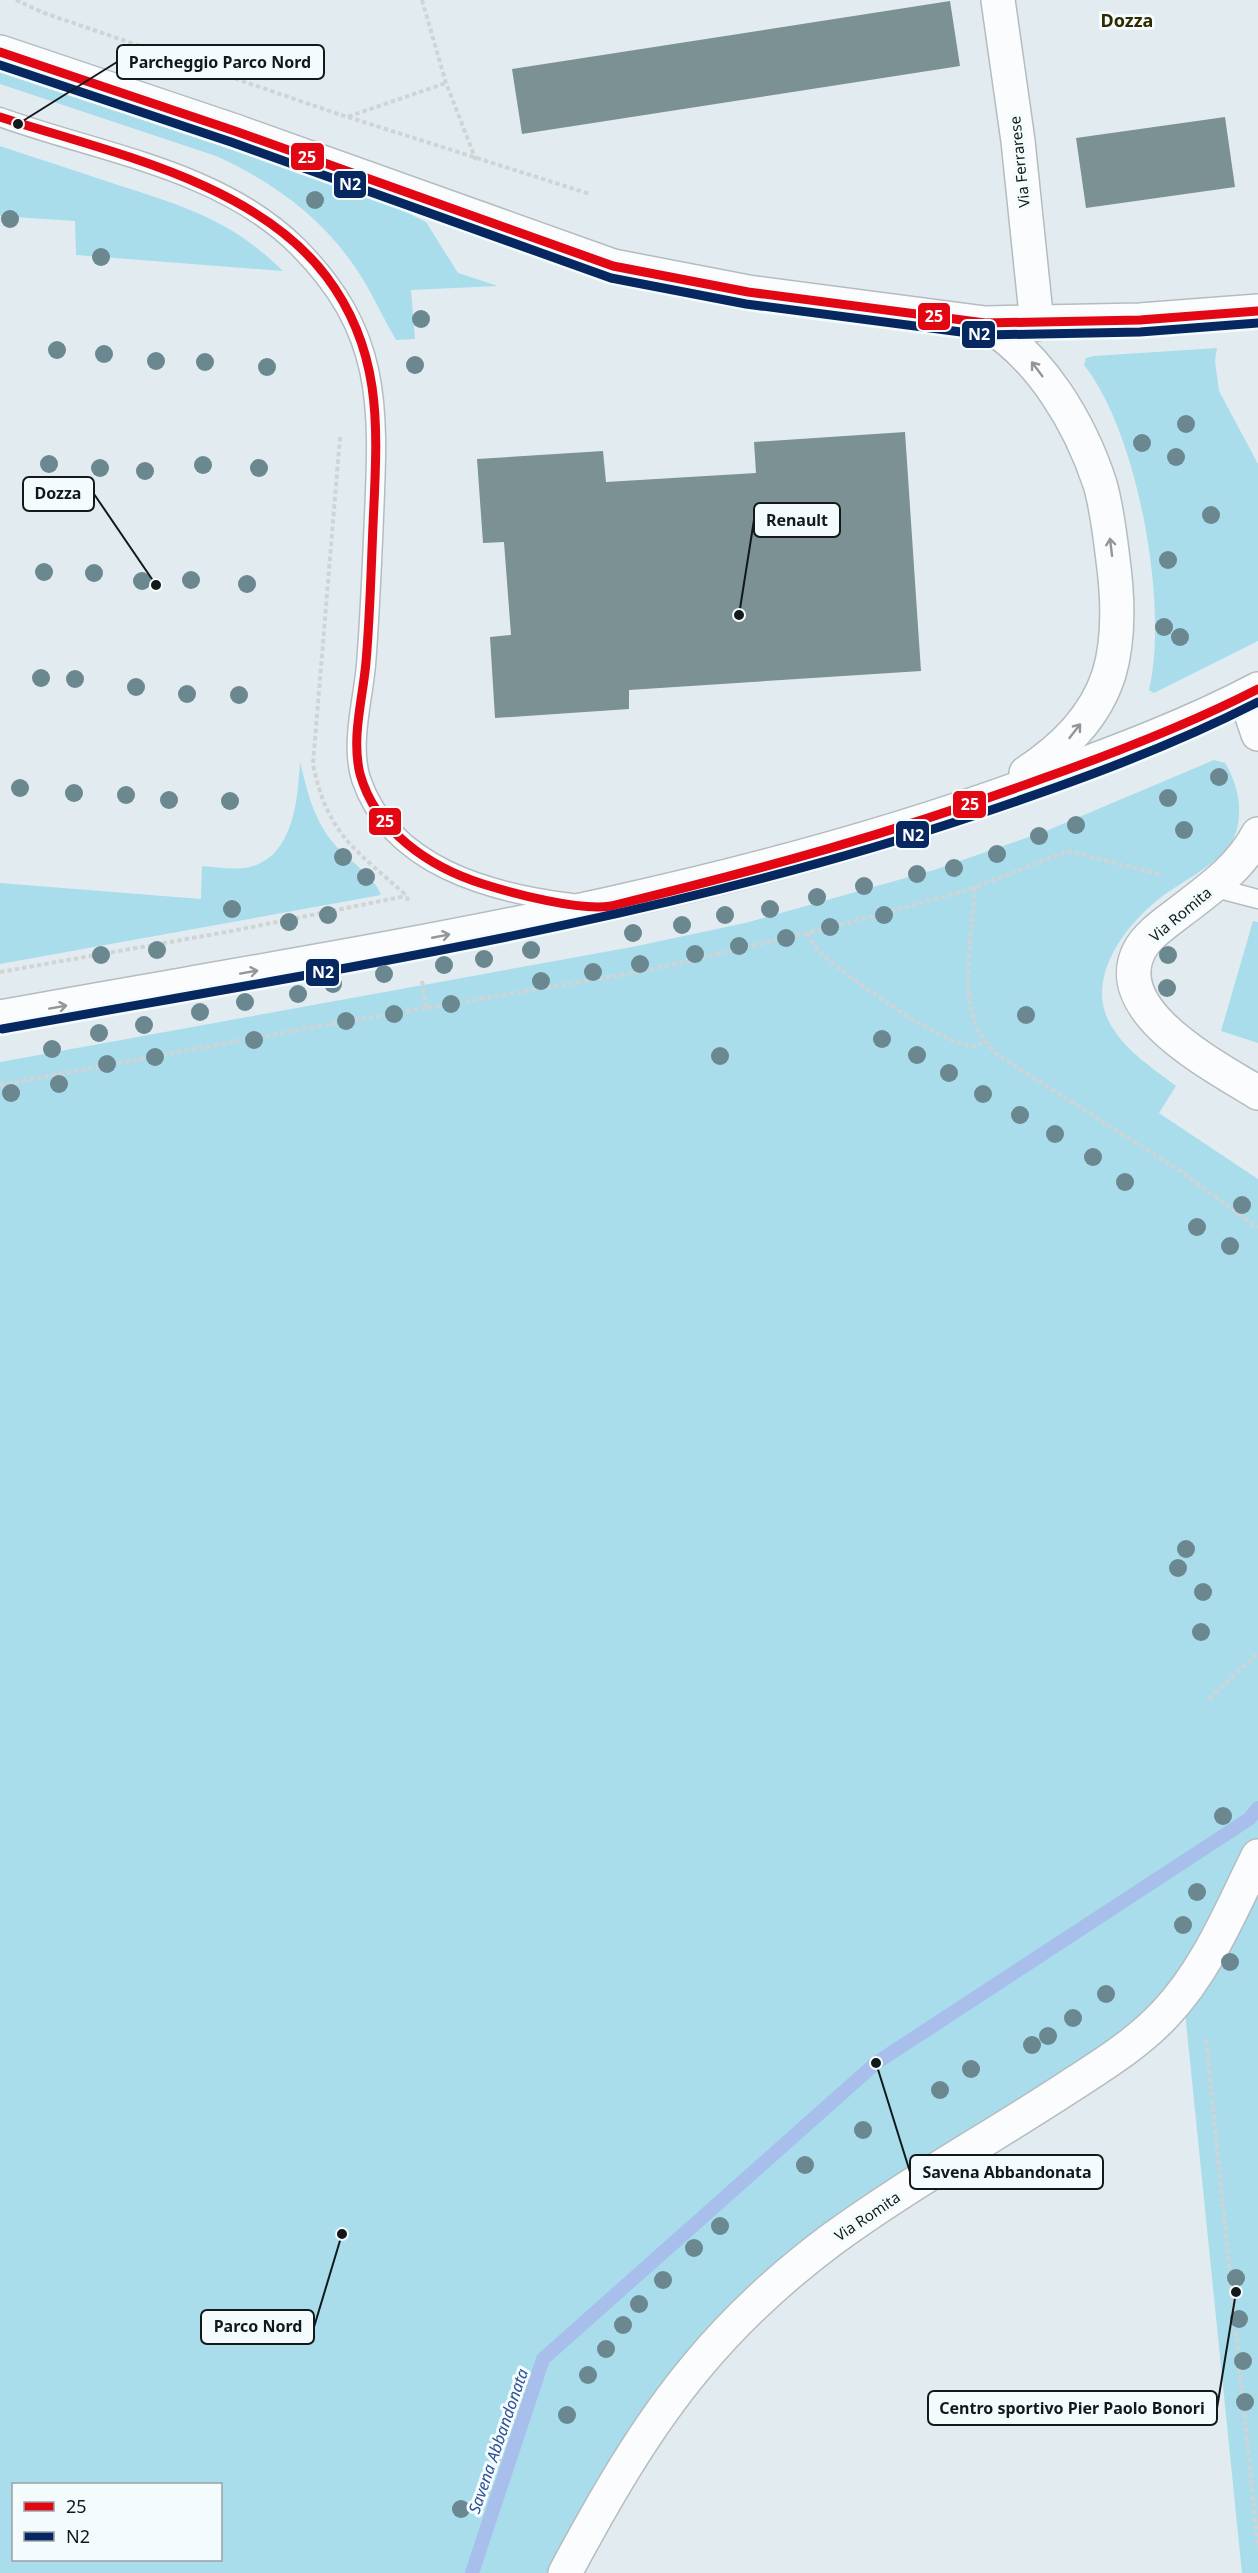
<svg xmlns="http://www.w3.org/2000/svg" width="1258" height="2573" font-family="'Noto Sans',sans-serif">
<style>
.green{fill:#a9ddec;fill-rule:evenodd}
.lines{fill:none;stroke-linecap:round;stroke-linejoin:round}
.stream{stroke:#a7bfea;stroke-width:14}
.building{fill:#7c9193}
.lane-casing{stroke:#b4bcbf;stroke-width:21}
.street-casing{stroke:#b4bcbf;stroke-width:36}
.primary-casing{stroke:#b4bcbf;stroke-width:36}
.path{stroke:#d1d4d5;stroke-width:4;stroke-dasharray:4.5 3;stroke-linecap:butt}
.lane{stroke:#fbfcfd;stroke-width:18}
.street{stroke:#fbfcfd;stroke-width:33}
.primary{stroke:#fbfcfd;stroke-width:33}
.bus-1-casing{stroke:#f3fbfd;stroke-width:14}
.bus-2-casing{stroke:#f3fbfd;stroke-width:14}
.bus-1{stroke:#e30613;stroke-width:9}
.bus-2{stroke:#062760;stroke-width:9}
.tree{fill:#6b878f}
.oneway{stroke:#929697}
.labels{text-anchor:middle;dominant-baseline:central;stroke-width:6;stroke-linejoin:round;paint-order:stroke}
.street-label{font-size:15px;fill:#12191b;stroke:#f3fbfd}
.water-label{font-size:16px;font-style:italic;fill:#2e4e95;stroke:#f3fbfd}
.quarter-label{font-size:18px;font-weight:bold;fill:#312a00;stroke:#f3fbfd}
.leader{fill:none;stroke:#12191b;stroke-width:2}
.callout-dot{fill:#12191b;stroke:#f3fbfd;stroke-width:2}
.callout{fill:#f3fbfd;stroke:#12191b;stroke-width:2}
.callout-label{font-size:16px;text-anchor:middle;font-weight:bold;fill:#12191b}
.line-badge{stroke:#f3fbfd;stroke-width:2}
.badge-label{font-size:16px;text-anchor:middle;font-weight:bold;fill:#fff}
</style>
<rect width="100%" height="100%" fill="#e2ecf0"/>
<path class="green" d="M 0,65 L 346,182 L 426,222 L 458,273 L 498,286 L 411,290 L 415,339 L 396,340 C 381,314 368,284 350,260 C 316,213 269,180 216,156 L 0,84 Z
M 0,146 C 39,159 79,172 118,185 C 184,206 233,221 283,271 L 76,255 L 75,221 L 0,216 Z
M 1217,348 L 1215,361 L 1219,391 L 1258,464 L 1258,641 L 1154,693 L 1149,690 C 1169,606 1138,433 1084,365 L 1086,358 L 1094,356 Z
M 1214,760 L 1225,763 C 1239,785 1245,817 1232,842 C 1222,861 1182,882 1164,895 C 1126,923 1082,980 1112,1027 C 1127,1052 1153,1068 1176,1086 L 1159,1113 L 1258,1179 L 1258,1804 L 1249,1819 L 1009,1976 L 1258,1815 L 1258,2573 L 1242,2573 L 1185,2012 L 1165,2014 L 758,2301 L 565,2573 L 0,2573 L 0,1062 L 632,947 L 745,923 L 934,870 L 1046,831 ZM 14,2484 L 220,2484 L 220,2560 L 14,2560 Z
M 300,762 C 307,790 313,817 331,840 C 345,859 373,873 381,895 L 0,964 L 0,883 L 201,899 L 202,866 C 218,867 237,871 253,866 C 294,854 298,797 300,762 Z
M 1253,921 L 1258,922 L 1258,1043 L 1221,1031 Z"/>
<g class="lines">
<path class="stream" d="M 472,2573 L 543,2359 L 876,2063 L 1249,1819 L 1258,1808"/>
</g>
<path class="building" d="M 950,1 L 960,66 L 522,134 L 512,69 Z
M 1225,117 L 1235,187 L 1086,208 L 1076,138 Z
M 905,432 L 921,671 L 629,690 L 629,709 L 495,718 L 490,637 L 511,635 L 504,542 L 483,543 L 477,459 L 603,451 L 606,482 L 756,473 L 754,442 Z"/>
<g class="lines">
<g class="lane-casing">
<path id="lane" d="M 0,117 C 99,153 219,169 297,246 C 382,331 379,404 374,516 C 372,565 370,615 366,665 C 363,700 350,744 361,779 C 391,867 491,893 572,903
M 1212,887 L 1258,899"/>
</g>
<g class="street-casing">
<path id="street" d="M 998,0 L 1018,141 L 1037,324
M 1245,696 L 1258,734
M 1258,834 C 1240,868 1211,888 1181,911 C 1167,922 1147,935 1139,951 C 1108,1013 1219,1068 1258,1093
M 565,2573 C 603,2502 645,2428 697,2366 C 735,2320 783,2276 831,2240 C 906,2185 989,2139 1067,2088 C 1101,2066 1137,2044 1165,2014 C 1207,1970 1231,1910 1258,1856"/>
</g>
<g class="primary-casing">
<path id="primary" d="M 0,52 L 235,131 L 613,266 L 748,292 L 985,323 L 1140,320 L 1258,311
M 985,323 C 1041,357 1080,423 1100,484 C 1107,508 1110,535 1113,560 C 1118,597 1120,637 1109,674 C 1095,718 1063,748 1026,773
M 0,1017 C 346,954 697,906 1028,785 C 1106,756 1184,728 1258,689"/>
</g>
<path class="path" d="M 16,0 L 44,13 L 347,117 L 446,83
M 422,0 L 446,83 L 476,160
M 348,117 L 590,194
M 340,437 L 313,764 C 327,835 357,851 407,896 L 408,903
M 975,887 C 973,930 960,986 976,1026 C 981,1038 991,1047 999,1056 L 1177,1169 L 1258,1228
M 807,933 C 811,939 815,947 820,952 C 843,974 943,1046 973,1046 C 977,1046 982,1043 986,1041
M 0,972 L 232,931 L 406,896
M 422,981 L 426,1007
M 0,1085 L 297,1030 L 650,970 L 844,924 L 968,890 L 1068,851 L 1163,875
M 1209,1699 L 1258,1653
M 1206,2040 L 1258,2548"/>
<use href="#lane" class="lane"/>
<use href="#street" class="street"/>
<use href="#primary" class="primary"/>
<g class="bus-1-casing">
<path id="bus-1" d="M 0,52 L 235,131 L 613,266 L 748,292 L 985,323 L 1140,320 L 1258,311
M 0,117 C 107,152 254,181 326,276 C 385,354 377,433 373,525 C 371,571 370,616 366,662 C 363,698 351,737 360,774 C 376,831 429,867 483,884 C 515,894 579,911 611,906 C 759,870 897,832 1041,779 C 1115,753 1188,725 1258,689"/>
</g>
<g class="bus-2-casing">
<path id="bus-2" d="M 0,65 L 231,142 L 611,278 L 746,304 L 984,335 L 1140,332 L 1258,323
M 2,1029 C 330,970 662,921 979,814 C 1074,782 1168,748 1258,702"/>
</g>
<use href="#bus-1" class="bus-1"/>
<use href="#bus-2" class="bus-2"/>
</g>
<g class="tree">
<circle cx="315" cy="200" r="9"/>
<circle cx="10" cy="219" r="9"/>
<circle cx="101" cy="257" r="9"/>
<circle cx="421" cy="319" r="9"/>
<circle cx="57" cy="350" r="9"/>
<circle cx="104" cy="354" r="9"/>
<circle cx="156" cy="361" r="9"/>
<circle cx="205" cy="362" r="9"/>
<circle cx="415" cy="365" r="9"/>
<circle cx="267" cy="367" r="9"/>
<circle cx="1186" cy="424" r="9"/>
<circle cx="1142" cy="443" r="9"/>
<circle cx="1176" cy="457" r="9"/>
<circle cx="49" cy="464" r="9"/>
<circle cx="203" cy="465" r="9"/>
<circle cx="100" cy="468" r="9"/>
<circle cx="259" cy="468" r="9"/>
<circle cx="145" cy="471" r="9"/>
<circle cx="1211" cy="515" r="9"/>
<circle cx="1168" cy="560" r="9"/>
<circle cx="44" cy="572" r="9"/>
<circle cx="94" cy="573" r="9"/>
<circle cx="191" cy="580" r="9"/>
<circle cx="142" cy="581" r="9"/>
<circle cx="247" cy="584" r="9"/>
<circle cx="1164" cy="627" r="9"/>
<circle cx="1180" cy="637" r="9"/>
<circle cx="41" cy="678" r="9"/>
<circle cx="75" cy="679" r="9"/>
<circle cx="136" cy="687" r="9"/>
<circle cx="187" cy="694" r="9"/>
<circle cx="239" cy="695" r="9"/>
<circle cx="1219" cy="777" r="9"/>
<circle cx="20" cy="788" r="9"/>
<circle cx="74" cy="793" r="9"/>
<circle cx="126" cy="795" r="9"/>
<circle cx="1168" cy="798" r="9"/>
<circle cx="169" cy="800" r="9"/>
<circle cx="230" cy="801" r="9"/>
<circle cx="1076" cy="825" r="9"/>
<circle cx="1184" cy="830" r="9"/>
<circle cx="1039" cy="836" r="9"/>
<circle cx="997" cy="854" r="9"/>
<circle cx="343" cy="857" r="9"/>
<circle cx="954" cy="868" r="9"/>
<circle cx="917" cy="874" r="9"/>
<circle cx="366" cy="877" r="9"/>
<circle cx="864" cy="886" r="9"/>
<circle cx="817" cy="897" r="9"/>
<circle cx="232" cy="909" r="9"/>
<circle cx="770" cy="909" r="9"/>
<circle cx="328" cy="915" r="9"/>
<circle cx="725" cy="915" r="9"/>
<circle cx="884" cy="915" r="9"/>
<circle cx="289" cy="922" r="9"/>
<circle cx="682" cy="925" r="9"/>
<circle cx="830" cy="927" r="9"/>
<circle cx="633" cy="933" r="9"/>
<circle cx="786" cy="938" r="9"/>
<circle cx="739" cy="946" r="9"/>
<circle cx="157" cy="950" r="9"/>
<circle cx="531" cy="950" r="9"/>
<circle cx="695" cy="954" r="9"/>
<circle cx="101" cy="955" r="9"/>
<circle cx="1168" cy="955" r="9"/>
<circle cx="484" cy="959" r="9"/>
<circle cx="640" cy="964" r="9"/>
<circle cx="444" cy="965" r="9"/>
<circle cx="593" cy="972" r="9"/>
<circle cx="384" cy="974" r="9"/>
<circle cx="541" cy="981" r="9"/>
<circle cx="333" cy="984" r="9"/>
<circle cx="1167" cy="988" r="9"/>
<circle cx="298" cy="994" r="9"/>
<circle cx="245" cy="1002" r="9"/>
<circle cx="451" cy="1004" r="9"/>
<circle cx="200" cy="1012" r="9"/>
<circle cx="394" cy="1014" r="9"/>
<circle cx="1026" cy="1015" r="9"/>
<circle cx="346" cy="1021" r="9"/>
<circle cx="144" cy="1025" r="9"/>
<circle cx="99" cy="1033" r="9"/>
<circle cx="882" cy="1039" r="9"/>
<circle cx="254" cy="1040" r="9"/>
<circle cx="52" cy="1049" r="9"/>
<circle cx="917" cy="1055" r="9"/>
<circle cx="720" cy="1056" r="9"/>
<circle cx="155" cy="1057" r="9"/>
<circle cx="107" cy="1064" r="9"/>
<circle cx="949" cy="1073" r="9"/>
<circle cx="59" cy="1084" r="9"/>
<circle cx="11" cy="1093" r="9"/>
<circle cx="983" cy="1094" r="9"/>
<circle cx="1020" cy="1115" r="9"/>
<circle cx="1055" cy="1134" r="9"/>
<circle cx="1093" cy="1157" r="9"/>
<circle cx="1125" cy="1182" r="9"/>
<circle cx="1242" cy="1205" r="9"/>
<circle cx="1197" cy="1227" r="9"/>
<circle cx="1230" cy="1246" r="9"/>
<circle cx="1186" cy="1549" r="9"/>
<circle cx="1178" cy="1568" r="9"/>
<circle cx="1203" cy="1592" r="9"/>
<circle cx="1201" cy="1632" r="9"/>
<circle cx="1223" cy="1816" r="9"/>
<circle cx="1197" cy="1892" r="9"/>
<circle cx="1183" cy="1925" r="9"/>
<circle cx="1230" cy="1962" r="9"/>
<circle cx="1106" cy="1994" r="9"/>
<circle cx="1073" cy="2018" r="9"/>
<circle cx="1048" cy="2036" r="9"/>
<circle cx="1032" cy="2045" r="9"/>
<circle cx="971" cy="2069" r="9"/>
<circle cx="940" cy="2090" r="9"/>
<circle cx="863" cy="2130" r="9"/>
<circle cx="805" cy="2165" r="9"/>
<circle cx="720" cy="2226" r="9"/>
<circle cx="694" cy="2248" r="9"/>
<circle cx="1236" cy="2278" r="9"/>
<circle cx="663" cy="2280" r="9"/>
<circle cx="639" cy="2304" r="9"/>
<circle cx="1239" cy="2319" r="9"/>
<circle cx="623" cy="2325" r="9"/>
<circle cx="606" cy="2349" r="9"/>
<circle cx="1243" cy="2361" r="9"/>
<circle cx="588" cy="2375" r="9"/>
<circle cx="1245" cy="2402" r="9"/>
<circle cx="567" cy="2415" r="9"/>
<circle cx="461" cy="2509" r="9"/>
</g>
<defs><path id="oneway-shaft" d="M-6 0H5M1.5-3L5.5 0L1.5 3" fill="none" stroke-width="1.6" stroke-linecap="round" stroke-linejoin="round" transform="scale(1.5)"/></defs>
<g class="oneway">
<use href="#oneway-shaft" transform="translate(1037 369) rotate(-127)"/>
<use href="#oneway-shaft" transform="translate(1111 547) rotate(-97)"/>
<use href="#oneway-shaft" transform="translate(1075 731) rotate(-52)"/>
<use href="#oneway-shaft" transform="translate(441 936) rotate(-11)"/>
<use href="#oneway-shaft" transform="translate(249 972) rotate(-10)"/>
<use href="#oneway-shaft" transform="translate(58 1007) rotate(-10)"/>
</g>
<g class="labels">
<g class="street-label">
<text transform="translate(1019 162) rotate(-96)">Via Ferrarese</text>
<text transform="translate(1180 914) rotate(-40)">Via Romita</text>
<text transform="translate(867 2216) rotate(-34)">Via Romita</text>
</g>
<g class="water-label">
<text transform="translate(498 2441) rotate(-71)">Savena Abbandonata</text>
</g>
<g class="quarter-label">
<text x="1127" y="20">Dozza</text>
</g>
</g>
<path class="leader" d="M18 124L117 62M156 585L94 494M739 615L754 520M876 2063L910 2172M342 2234L314 2327M1236 2292L1217 2408"/>
<g class="callout-dot">
<circle cx="18" cy="124" r="6"/>
<circle cx="156" cy="585" r="6"/>
<circle cx="739" cy="615" r="6"/>
<circle cx="876" cy="2063" r="6"/>
<circle cx="342" cy="2234" r="6"/>
<circle cx="1236" cy="2292" r="6"/>
</g>
<g class="callout">
<rect x="117" y="45" width="207" height="34" rx="6"/>
<rect x="23" y="477" width="71" height="34" rx="6"/>
<rect x="754" y="503" width="86" height="34" rx="6"/>
<rect x="910" y="2155" width="193" height="34" rx="6"/>
<rect x="201" y="2310" width="113" height="34" rx="6"/>
<rect x="928" y="2391" width="289" height="34" rx="6"/>
</g>
<g class="callout-label">
<text x="220" y="68">Parcheggio Parco Nord</text>
<text x="58" y="499">Dozza</text>
<text x="797" y="526">Renault</text>
<text x="1007" y="2178">Savena Abbandonata</text>
<text x="258" y="2332">Parco Nord</text>
<text x="1072" y="2414">Centro sportivo Pier Paolo Bonori</text>
</g>
<g class="line-badge">
<rect x="290" y="142" width="35" height="29" rx="6" fill="#e30613"/>
<rect x="333" y="170" width="34" height="29" rx="6" fill="#062760"/>
<rect x="917" y="302" width="34" height="29" rx="6" fill="#e30613"/>
<rect x="961" y="320" width="35" height="29" rx="6" fill="#062760"/>
<rect x="952" y="790" width="35" height="29" rx="6" fill="#e30613"/>
<rect x="368" y="807" width="34" height="29" rx="6" fill="#e30613"/>
<rect x="895" y="820" width="35" height="29" rx="6" fill="#062760"/>
<rect x="305" y="958" width="35" height="29" rx="6" fill="#062760"/>
</g>
<g class="badge-label">
<text x="307" y="163">25</text>
<text x="350" y="190">N2</text>
<text x="934" y="322">25</text>
<text x="979" y="340">N2</text>
<text x="970" y="810">25</text>
<text x="385" y="827">25</text>
<text x="913" y="841">N2</text>
<text x="323" y="978">N2</text>
</g>
<rect x="12" y="2483" width="210" height="78" fill="#f3fbfd" stroke="#99a1a3" stroke-width="1.5"/>
<rect x="24" y="2502" width="30" height="9" fill="#e30613" stroke="#99a1a3" stroke-width="1.5"/>
<text x="66" y="2513" font-size="18" fill="#12191b">25</text>
<rect x="24" y="2532" width="30" height="9" fill="#062760" stroke="#99a1a3" stroke-width="1.5"/>
<text x="66" y="2543" font-size="18" fill="#12191b">N2</text>
</svg>
